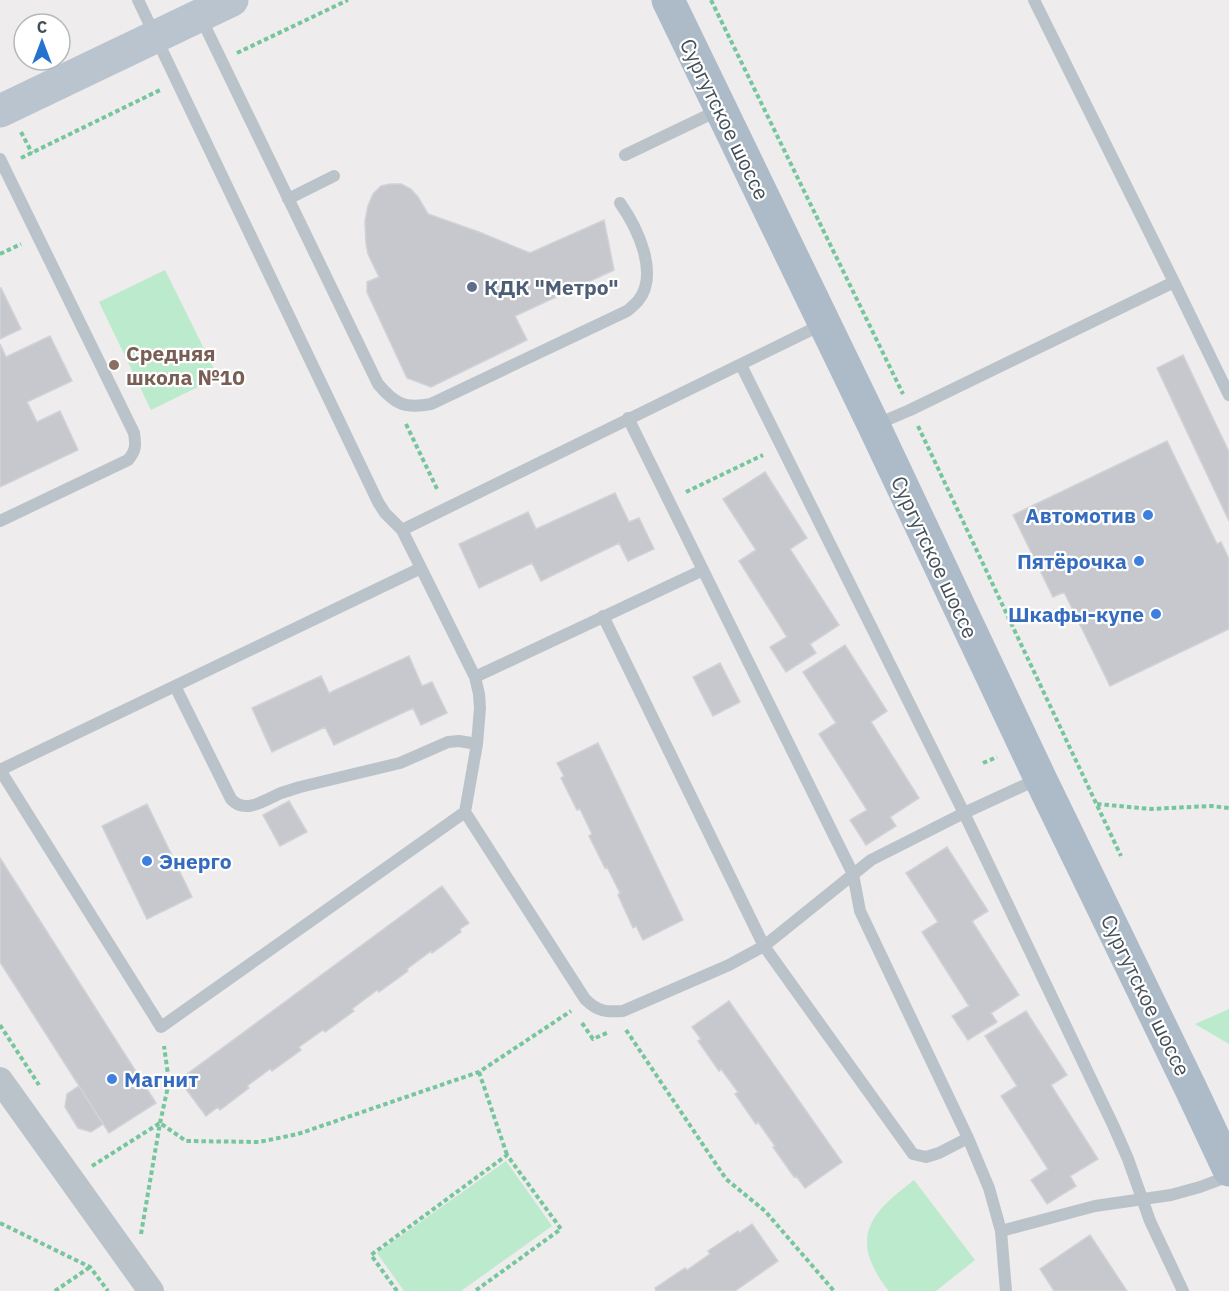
<svg xmlns="http://www.w3.org/2000/svg" width="1229" height="1291" font-family="'IBM Plex Sans',sans-serif">
<style>
.green{fill:#bbeacd}
.building{fill:#c6c8ce;stroke:#d0d2d7;stroke-width:1.5}
.lines{fill:none;stroke-linecap:round;stroke-linejoin:round}
.path{stroke:#76c69d;stroke-width:4;stroke-dasharray:4.5 3;stroke-linecap:butt}
.lane{stroke:#bbc3ca;stroke-width:12}
.street{stroke:#bbc3ca;stroke-width:26}
.secondary{stroke:#bac4cf;stroke-width:33}
.primary{stroke:#adbbc9;stroke-width:33}
.service-dot{fill:#5c6f8a;stroke:#fff;stroke-width:2}
.education-dot{fill:#8d6e63;stroke:#fff;stroke-width:2}
.shop-dot{fill:#3f7fe0;stroke:#fff;stroke-width:2}
.labels{text-anchor:middle;dominant-baseline:central;stroke-width:4.5;stroke-linejoin:round;paint-order:stroke}
.street-label{font-size:21px;fill:#454f57;stroke:#fff}
.service-label{font-size:21px;font-weight:bold;fill:#4e5e75;stroke:#fff;text-anchor:start}
.education-label{font-size:21px;font-weight:bold;fill:#785e54;stroke:#fff;text-anchor:start}
.shop-label{font-size:21px;font-weight:bold;fill:#366cbe;stroke:#fff;text-anchor:end}
</style>
<rect width="100%" height="100%" fill="#eeecec"/>
<path class="green" d="M 165,270 L 218,377 L 151,410 L 99,302 Z
M 1229,1009 L 1229,1044 L 1195,1024 Z
M 506,1161 L 552,1226 L 461,1291 L 404,1291 L 377,1253 Z
M 914,1180 L 975,1260 L 936,1291 L 889,1291 C 881,1282 874,1270 870,1259 C 857,1222 889,1200 914,1180 Z"/>
<path class="building" d="M 391,184 L 401,184 L 411,189 L 418,197 L 428,214 L 479,232 L 530,253 L 604,220 L 614,270 L 515,316 L 527,340 L 431,387 L 407,378 L 367,292 L 367,282 L 379,277 L 368,254 L 366,243 L 365,221 L 368,206 L 373,194 L 381,186 Z
M 0,288 L 1,288 L 21,329 L 0,339 Z
M 50,336 L 72,381 L 27,402 L 37,422 L 60,411 L 78,450 L 0,487 L 0,344 L 6,357 Z
M 1183,355 L 1229,452 L 1229,521 L 1157,368 Z
M 1167,441 L 1217,544 L 1221,542 L 1229,559 L 1229,629 L 1110,686 L 1064,592 L 1053,597 L 1013,515 Z
M 765,472 L 807,538 L 790,549 L 839,625 L 810,644 L 816,653 L 786,672 L 770,647 L 787,637 L 739,561 L 756,550 L 723,499 Z
M 615,493 L 629,522 L 639,518 L 654,549 L 628,561 L 619,543 L 541,581 L 532,563 L 479,588 L 459,544 L 528,512 L 536,529 Z
M 845,645 L 887,711 L 871,722 L 919,798 L 890,817 L 896,826 L 866,845 L 850,820 L 867,810 L 819,734 L 836,723 L 803,672 Z
M 409,656 L 422,686 L 432,682 L 447,713 L 421,725 L 413,708 L 334,745 L 325,727 L 272,752 L 252,708 L 321,676 L 329,693 Z
M 720,663 L 740,702 L 713,716 L 693,677 Z
M 598,743 L 683,920 L 643,940 L 636,926 L 633,928 L 618,895 L 620,893 L 607,867 L 605,868 L 589,836 L 592,834 L 580,809 L 577,810 L 561,778 L 564,776 L 557,763 Z
M 289,801 L 307,832 L 280,846 L 263,815 Z
M 147,804 L 192,897 L 147,919 L 102,826 Z
M 947,847 L 988,911 L 972,921 L 1019,995 L 991,1013 L 997,1022 L 968,1040 L 952,1016 L 969,1006 L 922,932 L 938,922 L 906,873 Z
M 0,858 L 156,1103 L 109,1133 L 0,962 Z
M 442,886 L 469,923 L 460,929 L 461,932 L 432,953 L 431,951 L 407,969 L 408,971 L 379,992 L 377,990 L 352,1009 L 354,1011 L 325,1032 L 323,1030 L 299,1047 L 301,1050 L 272,1071 L 270,1069 L 247,1086 L 249,1088 L 220,1110 L 218,1107 L 206,1116 L 179,1080 Z
M 729,1001 L 842,1162 L 805,1188 L 796,1176 L 794,1177 L 773,1147 L 775,1146 L 758,1122 L 756,1124 L 735,1094 L 738,1092 L 721,1069 L 719,1071 L 698,1041 L 701,1039 L 692,1027 Z
M 1026,1011 L 1067,1075 L 1051,1085 L 1098,1159 L 1070,1176 L 1076,1186 L 1047,1204 L 1031,1180 L 1048,1169 L 1001,1096 L 1017,1086 L 985,1036 Z
M 79,1086 L 103,1124 L 91,1132 L 78,1128 L 65,1107 L 67,1094 Z
M 752,1224 L 778,1261 L 735,1291 L 656,1291 L 655,1288 L 685,1268 L 687,1270 L 710,1254 L 708,1251 L 738,1231 L 739,1233 Z
M 1090,1235 L 1127,1291 L 1054,1291 L 1040,1269 Z"/>
<g class="lines">
<path class="path" d="M 711,0 L 903,394
M 237,53 L 348,0
M 21,132 L 32,153
M 21,158 L 160,90
M 0,254 L 21,244
M 406,424 L 438,491
M 918,426 L 1121,856
M 686,492 L 763,455
M 983,763 L 997,757
M 1097,804 L 1151,809 L 1211,806 L 1229,808
M 582,1023 L 593,1039 L 609,1032
M 0,1025 L 39,1085
M 626,1030 L 726,1179 L 765,1211 L 834,1291
M 479,1072 L 507,1155
M 92,1166 L 160,1123 L 186,1141 L 259,1142 L 298,1134 L 479,1072 L 571,1011
M 0,1223 L 90,1267 L 108,1291
M 141,1234 L 160,1123 L 169,1082 L 164,1046
M 55,1291 L 90,1267
M 397,1291 L 371,1255 L 507,1155 L 561,1229 L 475,1291"/>
<path class="lane" d="M 1034,0 L 1174,282 L 1229,395
M 201,18 L 378,384 C 395,404 404,409 431,404 L 627,311 C 631,308 635,304 638,301 C 660,274 637,227 620,203
M 625,155 L 719,110
M 0,159 L 134,433 C 136,445 136,451 128,460 L 0,521
M 288,199 L 334,176
M 741,365 L 964,813 L 1114,1127 L 1128,1159 L 1150,1221 L 1183,1291
M 628,418 L 853,874 L 860,911 L 968,1138 L 989,1188 L 1001,1231 L 1006,1291
M 875,425 L 910,410 L 1174,282
M 402,530 L 823,324
M 421,568 L 475,677 L 479,694 L 480,708 L 477,744 L 465,812 L 585,999 C 598,1012 606,1012 623,1011 L 729,965 L 764,946 L 871,860 L 964,813 L 1038,779
M 603,616 L 764,946 L 913,1154 L 926,1157 L 939,1153 L 968,1138
M 475,677 L 703,570
M 175,686 L 231,799 C 245,815 265,800 281,793 C 287,791 294,789 300,787 L 400,763 L 448,742 L 459,741 L 477,744
M 0,770 L 421,568 L 402,530 L 385,513 L 378,502 L 138,0
M 0,770 L 161,1027 L 465,812
M 1001,1231 L 1095,1206 L 1171,1195 L 1200,1187 L 1229,1176"/>
<path class="street" d="M 0,1080 L 151,1291"/>
<path class="secondary" d="M 0,111 L 232,0"/>
<path class="primary" d="M 668,0 L 874,426 L 1040,778 L 1190,1087 L 1229,1170"/>
</g>
<circle class="service-dot" cx="472" cy="287" r="6"/>
<circle class="education-dot" cx="114" cy="365" r="6"/>
<g class="shop-dot">
<circle cx="1148" cy="515" r="6"/>
<circle cx="1139" cy="561" r="6"/>
<circle cx="1156" cy="614" r="6"/>
<circle cx="147" cy="861" r="6"/>
<circle cx="112" cy="1079" r="6"/>
</g>
<g class="labels">
<g class="street-label">
<text transform="translate(725 119) rotate(64)">Сургутское шоссе</text>
<text transform="translate(935 557) rotate(65)">Сургутское шоссе</text>
<text transform="translate(1146 995) rotate(64)">Сургутское шоссе</text>
</g>
<g class="service-label">
<text x="484" y="287">КДК "Метро"</text>
</g>
<g class="education-label">
<text x="126" y="353">Средняя<tspan x="126" dy="24">школа №10</tspan></text>
</g>
<g class="shop-label">
<text x="1136" y="515">Автомотив</text>
<text x="1127" y="561">Пятёрочка</text>
<text x="1144" y="614">Шкафы-купе</text>
<text x="159" y="861" text-anchor="start">Энерго</text>
<text x="124" y="1079" text-anchor="start">Магнит</text>
</g>
</g>
<g transform="translate(42 42)"><circle r="28" fill="#ffffff" stroke="#b5b9bc" stroke-width="1.5"/>
<path d="M0-4.5L10 22L0 15L-10 22Z" fill="#2572cf"/>
<text y="-9" font-size="16" font-weight="bold" text-anchor="middle" fill="#454f57">С</text>
</g>
</svg>
